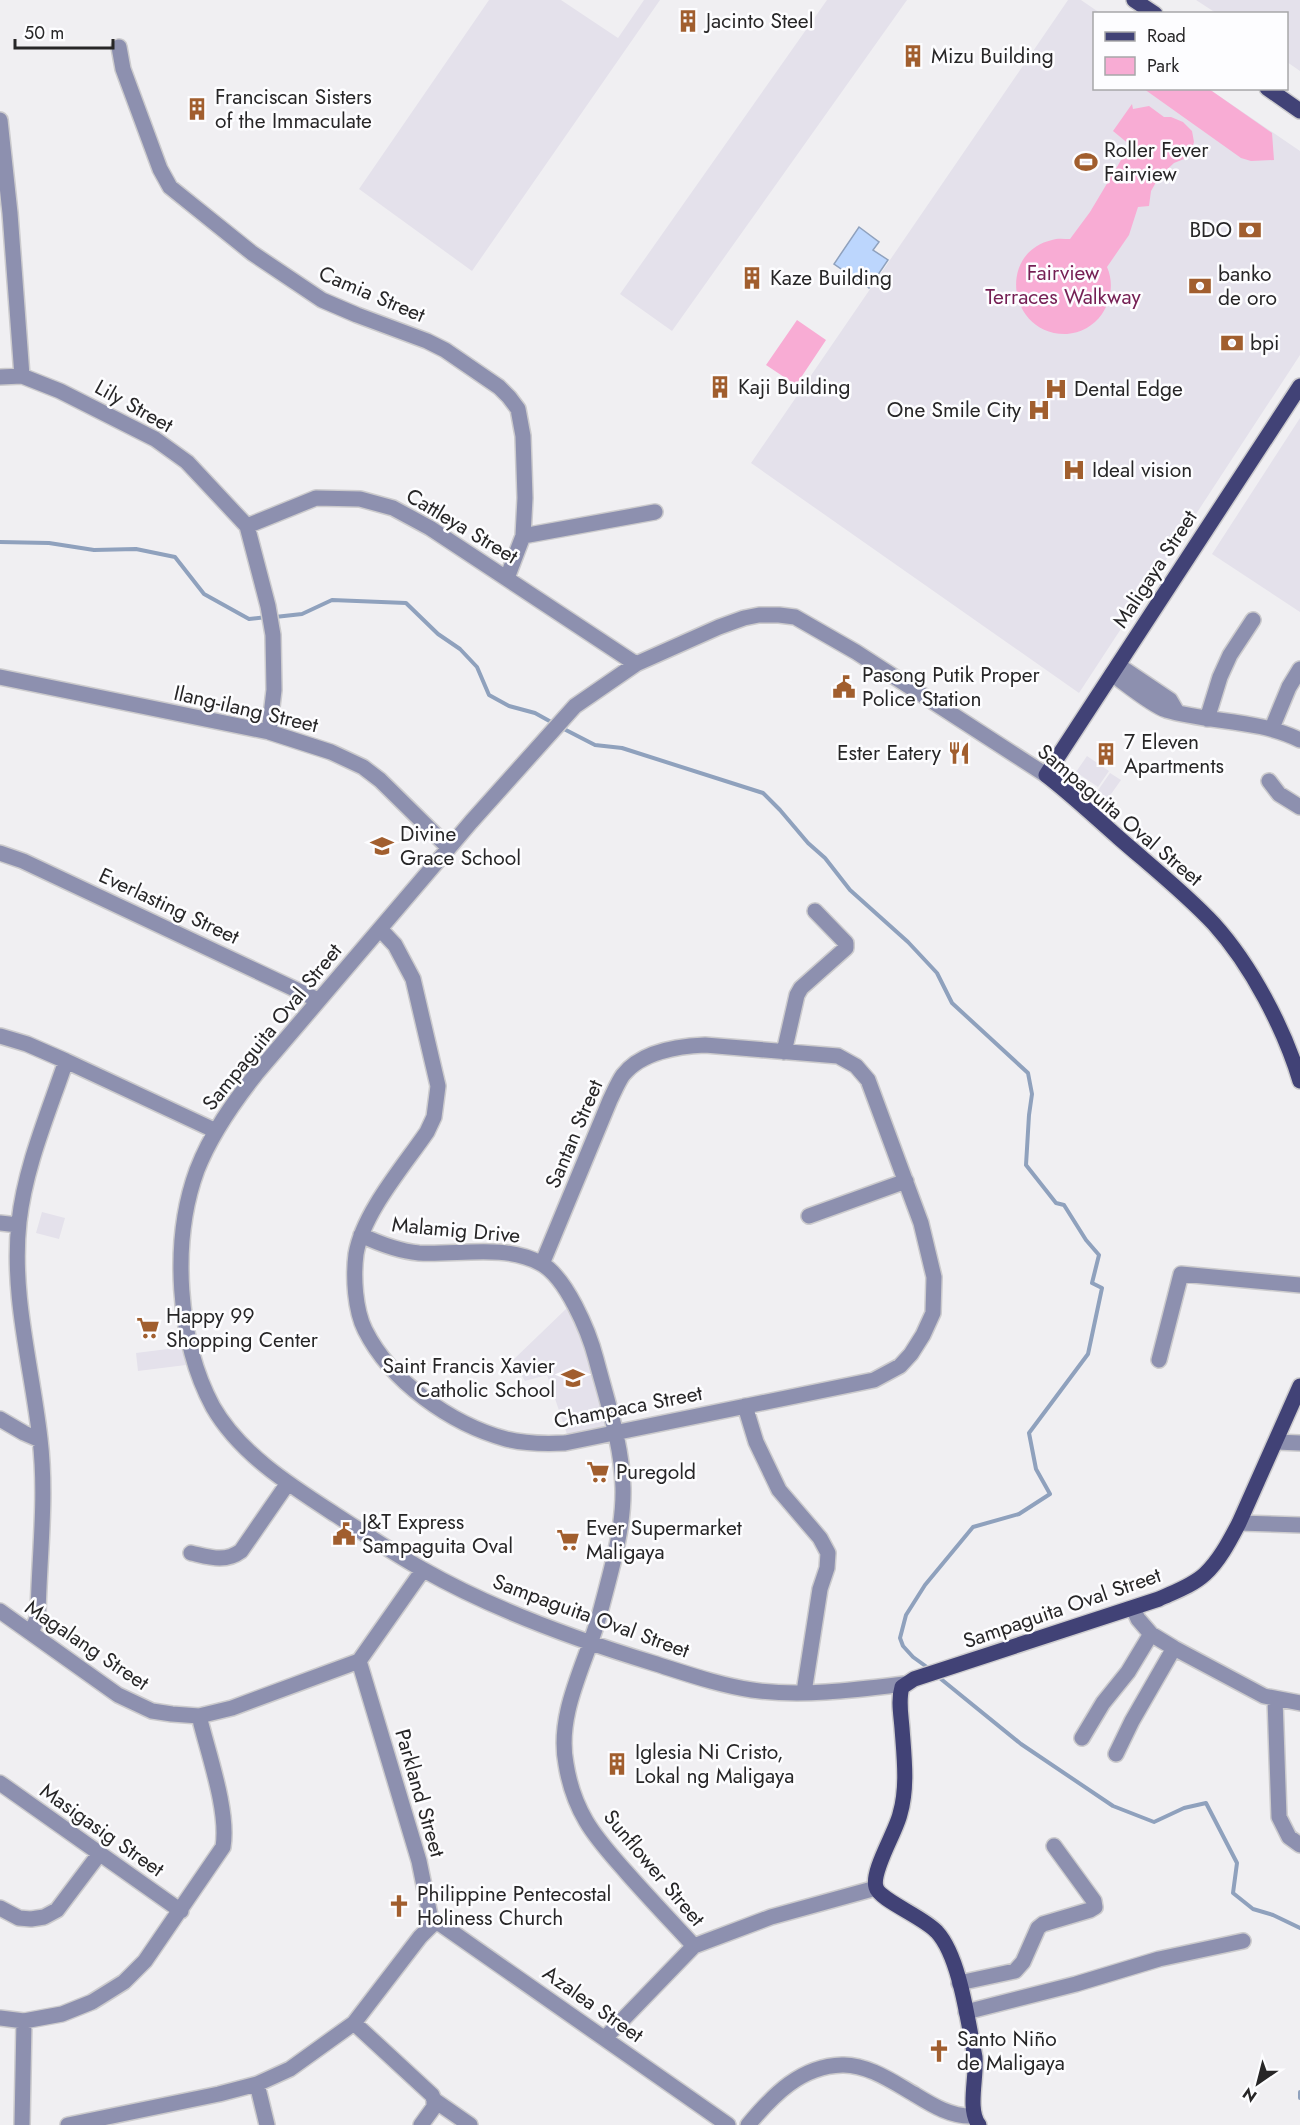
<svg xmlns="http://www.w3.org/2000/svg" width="1300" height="2125" font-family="Jost,sans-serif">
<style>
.built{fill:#e4e1eb}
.green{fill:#f8acd4}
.water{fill:#bcd6fd;stroke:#8fa1bd;stroke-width:1.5}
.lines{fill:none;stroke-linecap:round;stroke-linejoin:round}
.stream{stroke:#8fa1bd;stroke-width:4}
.minor-casing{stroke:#cccbcd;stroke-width:18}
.major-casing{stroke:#cccbcd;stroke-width:18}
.minor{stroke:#8d90af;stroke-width:15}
.major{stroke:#414276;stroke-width:15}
.labels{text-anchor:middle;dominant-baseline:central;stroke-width:5;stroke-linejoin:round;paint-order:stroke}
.poi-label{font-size:21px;fill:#272627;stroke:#fdfdff;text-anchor:start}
.park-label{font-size:21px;fill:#751f54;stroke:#fdfdff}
.street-label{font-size:21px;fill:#272627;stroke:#fdfdff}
</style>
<rect width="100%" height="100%" fill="#f0eff2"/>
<path class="built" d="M 489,0 L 561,0 L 618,38 L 644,0 L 660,0 L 472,271 L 359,189 Z
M 827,0 L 907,0 L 672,331 L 620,294 Z
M 1068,0 L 1081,0 L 1100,13 L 1094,14 L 1094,88 L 1209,89 L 1300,151 L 1300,355 L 1079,693 L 751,463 Z
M 1196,0 L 1300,0 L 1300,71 L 1287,62 L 1286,14 L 1216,13 Z
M 1300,418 L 1300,612 L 1212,554 Z
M 1087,756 L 1109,771 L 1098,787 L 1076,772 Z
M 1110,773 L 1121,780 L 1104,804 L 1094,796 Z
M 42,1212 L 65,1218 L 59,1239 L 36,1233 Z
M 567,1308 L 592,1352 L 614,1434 L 570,1443 L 547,1375 L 525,1381 L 513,1360 Z
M 184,1347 L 186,1365 L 138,1371 L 136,1353 Z"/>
<path class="green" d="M 1144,89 L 1209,89 L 1272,133 L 1274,160 L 1251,161 L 1241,158 Z
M 1132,104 L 1133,109 L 1149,106 L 1164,117 L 1171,117 L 1183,122 L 1192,131 L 1194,142 L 1189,157 L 1174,163 L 1159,177 L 1151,191 L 1149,206 L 1138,207 L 1129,235 L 1107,267 C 1114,283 1111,300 1102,314 C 1094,326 1080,333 1067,334 C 1009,336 996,253 1052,240 C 1057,238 1064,239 1070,239 L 1090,212 L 1130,145 L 1113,131 Z
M 797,320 L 826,340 L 796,385 L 766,365 Z"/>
<path class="water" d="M 859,227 L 879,242 L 873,250 L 888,260 L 869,288 L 834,264 Z"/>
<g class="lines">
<path class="stream" d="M 0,542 L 49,543 L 94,550 L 136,549 L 175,557 L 204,594 L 249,619 L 267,617
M 275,617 L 302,614 L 332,600 L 406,603 L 438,634 L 460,649 L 477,667 L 489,695 L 509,706 L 535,713 L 553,723
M 562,728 L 595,745 L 622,748 L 763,793 L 780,810 L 808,843 L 825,858 L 850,890 L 908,942 L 937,973 L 952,1003 L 1028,1073 L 1032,1094 L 1029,1115 L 1026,1165 L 1056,1203 L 1064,1205 L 1086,1240 L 1099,1255 L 1092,1283 L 1102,1288 L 1088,1354 L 1029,1433 L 1036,1469 L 1050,1494 L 1019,1514 L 973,1527 L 925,1585 L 906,1615 L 900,1638 L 903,1646 L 913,1657 L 931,1670
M 936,1675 L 1021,1744 L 1113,1806 L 1154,1822 L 1184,1808 L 1206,1803 L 1237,1863 L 1233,1893 L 1253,1909 L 1273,1915 L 1300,1928
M 1300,2092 L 1300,2098"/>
<g class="minor-casing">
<path id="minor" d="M 119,47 L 123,69 L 160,169 L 170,187 L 252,253 L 322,300 L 357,315 L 427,341 L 445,350 L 499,387 L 509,397 L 518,409 L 523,436 L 525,498 L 523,536 L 507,578
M 0,120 L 10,213 L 22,376
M 0,377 L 22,376 L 60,391 L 155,439 L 187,462 L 247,526 L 268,606 L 273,635 L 274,690 L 269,732
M 247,526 L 316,498 L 360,499 L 393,508 L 430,528 L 636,664
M 523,536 L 655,512
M 1118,665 L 1170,700 L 1177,712
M 1112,674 C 1125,683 1151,705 1166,710 C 1210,723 1258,719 1300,740
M 0,677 L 269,732 L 331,752 L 363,767 L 380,780 L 449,848
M 1207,719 L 1220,677 L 1230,655 L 1253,620
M 1272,728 L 1289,687 L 1300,669
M 1269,781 L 1279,794 L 1300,807
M 0,853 L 23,861 L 318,1000
M 380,929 L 395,945 L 413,979 L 438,1086 L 434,1117 L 427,1132 C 403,1167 363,1213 356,1254 C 353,1277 355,1310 365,1330 C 391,1382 451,1424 506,1439 C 526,1444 545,1444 565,1443 L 874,1380 L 900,1366 L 911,1354 L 923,1335 L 933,1313 L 934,1277 L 921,1223 L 868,1080 L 856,1066 L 838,1056 L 705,1045 C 678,1046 641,1052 623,1075 C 618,1082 614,1092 610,1100 L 542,1264
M 0,1036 L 27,1044 L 66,1061 L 216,1131
M 784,1052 L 797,995 L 801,988 L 846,948 L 846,943 L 815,911
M 809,1216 L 906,1181
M 0,1223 L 18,1225
M 361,1235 C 380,1244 398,1251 419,1253 C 459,1255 504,1244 540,1263 C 566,1276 589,1332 596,1359 C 607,1401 622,1444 623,1488 C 624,1530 610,1574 600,1613 C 587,1662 556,1712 566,1764 C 569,1783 576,1804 586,1821 C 597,1840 613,1857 627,1873 C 649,1898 672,1922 694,1946
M 1159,1360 L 1181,1274 L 1300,1285
M 745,1406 L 756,1442 L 779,1490 L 820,1538 L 828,1553 L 827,1568 L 820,1589 L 804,1692
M 0,1419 L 24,1433 L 40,1440
M 1276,1442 L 1300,1443
M 1239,1523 L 1300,1525
M 191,1553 C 209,1557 225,1563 241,1551 L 288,1483
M 1133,1608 L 1138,1619 L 1151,1634 L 1174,1648 L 1264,1696 L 1300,1703
M 0,1611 L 118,1695 L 152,1711 L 172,1714 L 199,1716 L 232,1708 L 359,1661
M 31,1633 L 38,1616 C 39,1557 47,1498 40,1439 C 32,1367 11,1296 19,1222 C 25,1167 48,1114 66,1061
M 359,1661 L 419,1861 L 432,1925
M 359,1661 L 423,1570
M 904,1684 C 855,1690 801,1697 752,1690 C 718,1685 685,1673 653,1663 C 574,1639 494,1610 422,1569 C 393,1553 364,1533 336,1515 C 291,1486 240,1454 213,1407 C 177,1340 171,1241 197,1170 C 211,1134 233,1103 256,1074 L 471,822 L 575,706 L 636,664 L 719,627 L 744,618 L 759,615 L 779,615 L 795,617 L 856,652 L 1046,775
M 1275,1699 L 1279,1817 L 1289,1837 L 1300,1845
M 1082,1738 L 1103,1703 L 1128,1672 L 1151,1634
M 1116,1754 L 1132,1721 L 1174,1648
M 0,1783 L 181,1911
M 0,1908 L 19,1918 L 31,1919 L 44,1917 L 57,1910 L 100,1853
M 432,1925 L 437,1923 L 442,1925 L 728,2125
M 959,1983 L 1015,1971 L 1023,1962 L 1038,1928 L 1043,1924 L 1090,1910 L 1095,1907 L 1094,1901 L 1054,1846
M 966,2012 L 1076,1984 L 1159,1959 L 1243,1941
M 0,2018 L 24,2021 L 62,2014 L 92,2002 L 124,1982 L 145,1961 L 223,1847 C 229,1811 208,1753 199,1716
M 354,2023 L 432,2095 L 434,2100 L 470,2125
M 605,2038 L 694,1946 L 771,1917 L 876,1888
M 257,2084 L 267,2125
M 22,2125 L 24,2021
M 68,2125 L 219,2094 L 257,2084 L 290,2069 L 354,2023 L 420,1937 L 432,1925
M 421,2125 L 434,2107 L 434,2100
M 748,2125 C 773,2095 801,2066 842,2065 C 867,2064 893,2082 914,2094 C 932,2105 951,2117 973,2116"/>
</g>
<g class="major-casing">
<path id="major" d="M 1134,0 L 1155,14
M 1267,88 L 1300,111
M 1300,386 L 1046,775 C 1072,795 1095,817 1119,838 C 1151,866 1185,893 1214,924 C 1251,965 1284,1028 1300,1081
M 979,2125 C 967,2110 977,2077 975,2057 C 968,2023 960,1957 937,1932 C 924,1917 879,1900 876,1887 C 871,1871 896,1832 900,1814 C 908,1787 904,1756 902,1728 C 901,1715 898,1700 902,1687 L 914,1679 L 1159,1599 C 1174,1592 1192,1586 1205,1574 C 1220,1560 1230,1540 1239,1523 L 1300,1386"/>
</g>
<use href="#minor" class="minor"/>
<use href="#major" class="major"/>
</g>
<defs>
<g id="building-bare" transform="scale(1.8)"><path d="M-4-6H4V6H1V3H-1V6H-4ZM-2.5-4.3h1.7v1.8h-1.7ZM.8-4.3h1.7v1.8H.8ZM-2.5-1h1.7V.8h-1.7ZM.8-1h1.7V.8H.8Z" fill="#a15e2e" stroke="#fdfdff" stroke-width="2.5" paint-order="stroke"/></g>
<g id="stadium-bare" transform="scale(1.8)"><path d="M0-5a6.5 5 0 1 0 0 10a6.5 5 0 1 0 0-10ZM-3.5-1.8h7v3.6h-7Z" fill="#a15e2e" stroke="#fdfdff" stroke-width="2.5" paint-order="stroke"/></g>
<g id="bank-bare" transform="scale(1.8)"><path d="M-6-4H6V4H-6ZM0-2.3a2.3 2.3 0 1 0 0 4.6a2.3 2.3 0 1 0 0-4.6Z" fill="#a15e2e" stroke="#fdfdff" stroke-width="2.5" paint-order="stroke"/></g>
<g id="hospital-bare" transform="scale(1.8)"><path d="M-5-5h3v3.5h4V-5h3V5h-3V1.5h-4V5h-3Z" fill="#a15e2e" stroke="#fdfdff" stroke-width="2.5" paint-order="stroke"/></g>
<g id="civic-bare" transform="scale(1.8)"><path d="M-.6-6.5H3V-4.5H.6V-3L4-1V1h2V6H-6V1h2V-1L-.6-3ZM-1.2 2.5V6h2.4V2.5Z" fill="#a15e2e" stroke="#fdfdff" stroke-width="2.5" paint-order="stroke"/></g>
<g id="restaurant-bare" transform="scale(1.8)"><path d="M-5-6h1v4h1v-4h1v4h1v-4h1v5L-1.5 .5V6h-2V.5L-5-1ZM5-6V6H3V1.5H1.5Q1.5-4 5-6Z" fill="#a15e2e" stroke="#fdfdff" stroke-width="2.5" paint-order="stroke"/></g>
<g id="school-bare" transform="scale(1.8)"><path d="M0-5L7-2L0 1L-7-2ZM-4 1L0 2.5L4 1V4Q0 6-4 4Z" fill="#a15e2e" stroke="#fdfdff" stroke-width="2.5" paint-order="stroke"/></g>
<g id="supermarket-bare" transform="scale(1.8)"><path d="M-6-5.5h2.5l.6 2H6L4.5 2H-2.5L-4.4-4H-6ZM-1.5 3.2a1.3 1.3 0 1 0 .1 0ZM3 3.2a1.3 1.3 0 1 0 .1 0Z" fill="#a15e2e" stroke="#fdfdff" stroke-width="2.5" paint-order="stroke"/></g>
<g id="church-bare" transform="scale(1.8)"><path d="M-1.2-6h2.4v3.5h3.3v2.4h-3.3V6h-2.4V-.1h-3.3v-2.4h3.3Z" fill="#a15e2e" stroke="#fdfdff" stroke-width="2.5" paint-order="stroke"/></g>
</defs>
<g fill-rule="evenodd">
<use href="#building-bare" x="688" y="21"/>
<use href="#building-bare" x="913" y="56"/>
<use href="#building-bare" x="197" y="109"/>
<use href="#stadium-bare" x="1086" y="162"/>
<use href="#bank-bare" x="1250" y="230"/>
<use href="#building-bare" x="752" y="278"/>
<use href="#bank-bare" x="1200" y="286"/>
<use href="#bank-bare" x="1232" y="343"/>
<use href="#building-bare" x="720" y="387"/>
<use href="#hospital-bare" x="1056" y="389"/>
<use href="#hospital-bare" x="1039" y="410"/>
<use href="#hospital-bare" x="1074" y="470"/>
<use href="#civic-bare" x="844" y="687"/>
<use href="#restaurant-bare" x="959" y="753"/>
<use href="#building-bare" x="1106" y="754"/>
<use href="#school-bare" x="382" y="846"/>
<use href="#supermarket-bare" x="148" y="1328"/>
<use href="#school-bare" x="573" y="1378"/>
<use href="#supermarket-bare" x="598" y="1472"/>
<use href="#civic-bare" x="344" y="1534"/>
<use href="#supermarket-bare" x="568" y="1540"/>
<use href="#building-bare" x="617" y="1764"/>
<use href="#church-bare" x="399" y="1906"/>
<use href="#church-bare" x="939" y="2051"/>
</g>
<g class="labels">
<g class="poi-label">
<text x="706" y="21">Jacinto Steel</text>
<text x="931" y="56">Mizu Building</text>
<text x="215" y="97">Franciscan Sisters<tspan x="215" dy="24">of the Immaculate</tspan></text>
<text x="1104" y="150">Roller Fever<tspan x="1104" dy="24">Fairview</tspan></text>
<text x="1232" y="230" text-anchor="end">BDO</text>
<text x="1218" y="274">banko<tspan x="1218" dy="24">de oro</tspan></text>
<text x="770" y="278">Kaze Building</text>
<text x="1250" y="343">bpi</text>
<text x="738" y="387">Kaji Building</text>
<text x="1074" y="389">Dental Edge</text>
<text x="1021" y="410" text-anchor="end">One Smile City</text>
<text x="1092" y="470">Ideal vision</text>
<text x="862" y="675">Pasong Putik Proper<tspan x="862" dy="24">Police Station</tspan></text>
<text x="1124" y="742">7 Eleven<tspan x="1124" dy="24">Apartments</tspan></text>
<text x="941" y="753" text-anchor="end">Ester Eatery</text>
<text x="400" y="834">Divine<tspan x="400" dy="24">Grace School</tspan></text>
<text x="166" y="1316">Happy 99<tspan x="166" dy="24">Shopping Center</tspan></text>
<text x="555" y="1366" text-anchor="end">Saint Francis Xavier<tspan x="555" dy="24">Catholic School</tspan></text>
<text x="616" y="1472">Puregold</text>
<text x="362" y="1522">J&amp;T Express<tspan x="362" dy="24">Sampaguita Oval</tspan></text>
<text x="586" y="1528">Ever Supermarket<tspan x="586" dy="24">Maligaya</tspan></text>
<text x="635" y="1752">Iglesia Ni Cristo,<tspan x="635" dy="24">Lokal ng Maligaya</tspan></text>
<text x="417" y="1894">Philippine Pentecostal<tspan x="417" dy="24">Holiness Church</tspan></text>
<text x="957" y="2039">Santo Niño<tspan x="957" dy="24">de Maligaya</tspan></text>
</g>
<g class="park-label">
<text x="1063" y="273">Fairview<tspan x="1063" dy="24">Terraces Walkway</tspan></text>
</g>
<g class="street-label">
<text transform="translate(372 294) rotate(23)">Camia Street</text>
<text transform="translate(134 406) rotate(29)">Lily Street</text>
<text transform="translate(462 526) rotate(31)">Cattleya Street</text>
<text transform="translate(1155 569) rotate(-57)">Maligaya Street</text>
<text transform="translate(246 709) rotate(13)">Ilang-ilang Street</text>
<text transform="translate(1120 815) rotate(40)">Sampaguita Oval Street</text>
<text transform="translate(169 906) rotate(25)">Everlasting Street</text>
<text transform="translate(272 1027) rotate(-51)">Sampaguita Oval Street</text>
<text transform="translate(574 1134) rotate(-67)">Santan Street</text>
<text transform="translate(456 1230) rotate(5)">Malamig Drive</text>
<text transform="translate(628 1407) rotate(-11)">Champaca Street</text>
<text transform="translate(1062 1608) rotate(-19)">Sampaguita Oval Street</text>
<text transform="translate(591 1616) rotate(20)">Sampaguita Oval Street</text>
<text transform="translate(87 1645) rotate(34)">Magalang Street</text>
<text transform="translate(420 1793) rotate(74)">Parkland Street</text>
<text transform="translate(102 1830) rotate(35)">Masigasig Street</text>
<text transform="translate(654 1868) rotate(50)">Sunflower Street</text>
<text transform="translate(593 2004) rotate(35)">Azalea Street</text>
</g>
</g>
<rect x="1093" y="12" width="195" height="78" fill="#fdfdff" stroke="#a7a7a9" stroke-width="1.5"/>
<rect x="1105" y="32" width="30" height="9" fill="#414276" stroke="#a7a7a9" stroke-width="1.5"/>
<text x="1147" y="42" font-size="18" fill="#272627">Road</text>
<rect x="1105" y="57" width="30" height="18" fill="#f8acd4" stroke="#a7a7a9" stroke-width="1.5"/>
<text x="1147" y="72" font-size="18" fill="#272627">Park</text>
<g transform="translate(1258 2083) rotate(215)" stroke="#fdfdff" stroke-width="4.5" paint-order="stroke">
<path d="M0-4.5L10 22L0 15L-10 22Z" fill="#272627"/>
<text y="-9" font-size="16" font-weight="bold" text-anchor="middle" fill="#272627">N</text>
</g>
<path d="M15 39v9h98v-9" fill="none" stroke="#272627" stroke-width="3"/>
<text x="24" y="39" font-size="18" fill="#272627" stroke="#fdfdff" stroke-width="4.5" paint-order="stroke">50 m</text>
</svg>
